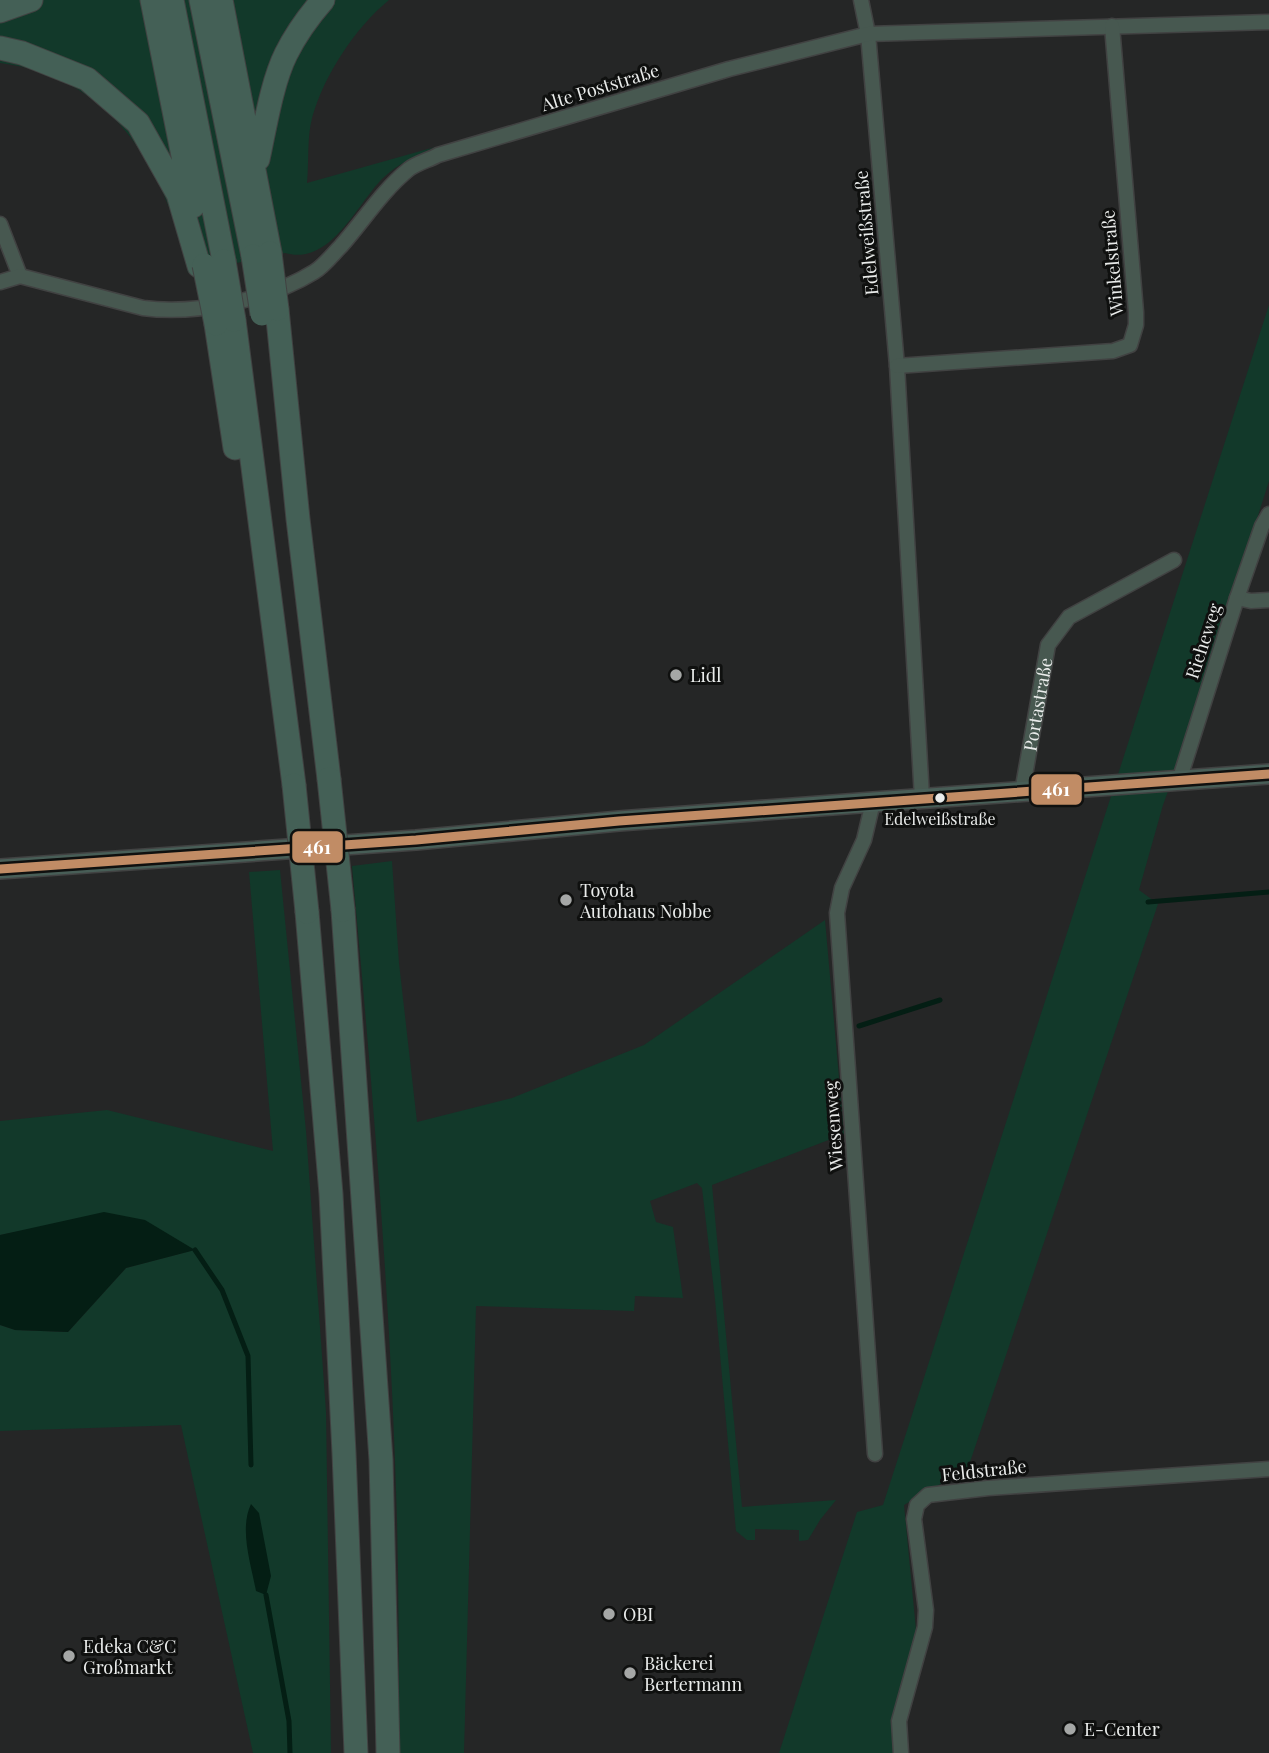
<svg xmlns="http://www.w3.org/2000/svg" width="1269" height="1753" font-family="'Playfair Display',serif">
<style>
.green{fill:#12392a}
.water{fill:#041e14}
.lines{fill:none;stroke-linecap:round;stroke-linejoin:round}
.stream{stroke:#041e14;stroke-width:5}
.minor-casing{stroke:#414242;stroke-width:17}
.secondary-casing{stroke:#414242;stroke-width:22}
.trunk-casing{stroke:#414242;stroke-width:25}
.minor{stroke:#475850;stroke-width:14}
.secondary{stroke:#485e57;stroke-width:19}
.trunk{stroke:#446056;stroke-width:23}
.trunk-bridge-casing{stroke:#414242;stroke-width:25;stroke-linecap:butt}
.trunk-bridge{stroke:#446056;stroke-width:23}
.bus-1-casing{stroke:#0f100f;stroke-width:14}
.bus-1{stroke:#c18c65;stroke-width:9}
.poi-dot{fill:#a5a7a6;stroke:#0f100f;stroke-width:2.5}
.bus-dot{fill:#eaeceb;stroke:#0f100f;stroke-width:2.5}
.labels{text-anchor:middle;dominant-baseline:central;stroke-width:6;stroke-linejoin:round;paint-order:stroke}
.bus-label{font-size:16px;fill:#eaeceb;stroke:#0f100f}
.street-label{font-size:18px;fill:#eaeceb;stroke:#0f100f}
.poi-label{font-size:18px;fill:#eaeceb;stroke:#0f100f;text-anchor:start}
.line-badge{stroke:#0f100f;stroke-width:2.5}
.badge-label{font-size:19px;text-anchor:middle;font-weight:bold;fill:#fff}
</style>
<rect width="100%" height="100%" fill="#252626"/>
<path class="green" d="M 0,0 L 389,0 C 355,28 324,75 312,118 C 307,137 309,162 307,183 L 435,147 C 416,156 399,163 383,178 C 356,205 331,266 285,253 L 188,273 C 167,170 113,77 0,63 Z
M 1269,305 L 1269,481 L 1185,745 L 1163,805 L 1139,890 L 1158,904 L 968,1468 L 904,1505 L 916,1630 L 893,1723 L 896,1753 L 779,1753 L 857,1512 L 883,1505 Z
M 392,861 L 399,963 L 417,1122 L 512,1098 L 644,1045 L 825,920 L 844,1134 L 712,1185 L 742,1507 L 836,1500 L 820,1520 L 808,1540 L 799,1541 L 799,1530 L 755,1529 L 755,1540 L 747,1540 L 736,1531 L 715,1299 L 702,1188 L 697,1183 L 650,1201 L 656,1222 L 673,1227 L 683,1298 L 635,1296 L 634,1311 L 476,1306 L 464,1753 L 399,1753 C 399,1675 399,1598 397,1520 C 391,1301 372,1083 352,866 Z
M 280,870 L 306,1131 L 326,1412 L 331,1753 L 253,1753 L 181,1425 L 0,1431 L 0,1325 L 15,1330 L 68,1332 L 126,1268 L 194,1250 L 31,1229 L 0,1235 L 0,1121 L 107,1110 L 273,1151 L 249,872 Z"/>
<path class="water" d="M 104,1212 L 145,1220 L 195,1250 L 126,1268 L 68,1332 L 15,1330 L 0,1325 L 0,1235 Z
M 251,1504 L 259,1513 L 271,1576 L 266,1595 L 256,1591 C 251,1564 239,1529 251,1504 Z"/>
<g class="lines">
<path class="stream" d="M 1148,902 L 1269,892
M 859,1026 L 940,1000
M 195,1250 L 222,1290 L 248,1356 L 251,1465
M 266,1595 L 289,1721 L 290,1753"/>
<g class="minor-casing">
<g id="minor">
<path d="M 861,0 L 868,34 L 897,366 L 922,798"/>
<path d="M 0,224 L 20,276"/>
<path d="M 0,282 L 20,276 L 143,308 C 195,315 269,300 314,272 C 324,266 333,254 341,246 C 364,220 382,191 409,169 C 417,163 429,160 438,155 L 729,69 L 868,34 L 1269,22"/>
<path d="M 897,366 L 1113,351 L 1130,345 L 1136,325 L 1136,312 L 1112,26"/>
<path d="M 1237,598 L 1251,601 L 1269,600"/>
<path d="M 1179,781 L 1237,598 L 1262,526 L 1269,514"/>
<path id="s1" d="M 1022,792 L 1048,645 L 1069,617 L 1174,560"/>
<path d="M 873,802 L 864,840 L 842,888 L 837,913 L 875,1454"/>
<path d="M 901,1753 L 899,1721 L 925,1627 L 926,1610 L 914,1519 L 917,1505 L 928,1495 L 988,1488 L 1269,1469"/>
</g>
</g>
<g class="secondary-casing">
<path id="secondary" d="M 0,869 L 416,840 L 619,821 L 873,802 L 1269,774"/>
</g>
<g class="trunk-casing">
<path id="trunk" d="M 152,0 L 193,206
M 172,0 L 224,261
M 201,0 L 253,256
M 221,0 L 270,253
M 0,11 L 31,0
M 0,48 L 22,53 L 87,79 L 138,123 L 178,194 L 199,266
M 258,159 C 265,127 272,82 286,54 C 296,34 309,16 323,0
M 277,309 L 298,519 L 329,779
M 234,320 L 294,785
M 216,324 L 235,448
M 343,910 L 381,1460 L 388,1753
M 307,912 L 331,1194 L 344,1453 L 356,1753"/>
</g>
<use href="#minor" class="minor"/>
<use href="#secondary" class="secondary"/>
<use href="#trunk" class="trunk"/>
<g class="trunk-bridge-casing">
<path id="trunk-bridge" d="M 270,253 L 277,309
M 253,256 L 262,314
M 224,261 L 234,320
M 204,265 L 216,324
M 329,779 L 343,910
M 294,785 L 307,912"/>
</g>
<use href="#trunk-bridge" class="trunk-bridge"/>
<g class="bus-1-casing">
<path id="bus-1" d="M 0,869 L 416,840 L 619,821 L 1269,774"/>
</g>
<use href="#bus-1" class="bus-1"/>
</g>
<g class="poi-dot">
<circle cx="676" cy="675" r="7"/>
<circle cx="566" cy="900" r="7"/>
<circle cx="609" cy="1614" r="7"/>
<circle cx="69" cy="1656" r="7"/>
<circle cx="630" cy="1673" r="7"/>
<circle cx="1070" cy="1729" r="7"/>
</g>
<circle class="bus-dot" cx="940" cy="798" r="6"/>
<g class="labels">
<g class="bus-label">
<text x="940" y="818">Edelweißstraße</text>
</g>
<g class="street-label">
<text transform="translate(600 87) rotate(-17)">Alte Poststraße</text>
<text transform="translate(866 233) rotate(-95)">Edelweißstraße</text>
<text transform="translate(1112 263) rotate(-95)">Winkelstraße</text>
<text transform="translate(1203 641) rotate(-72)">Rieheweg</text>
<text stroke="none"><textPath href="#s1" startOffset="89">Portastraße</textPath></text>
<text transform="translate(833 1126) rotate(-94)">Wiesenweg</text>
<text transform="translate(984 1470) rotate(-6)">Feldstraße</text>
</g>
<g class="poi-label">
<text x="690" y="675">Lidl</text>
<text x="580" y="890">Toyota<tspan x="580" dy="21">Autohaus Nobbe</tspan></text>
<text x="623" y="1614">OBI</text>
<text x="83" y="1646">Edeka C&amp;C<tspan x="83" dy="21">Großmarkt</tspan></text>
<text x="644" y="1663">Bäckerei<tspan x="644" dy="21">Bertermann</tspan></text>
<text x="1084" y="1729">E-Center</text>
</g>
</g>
<g class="line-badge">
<rect x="1030" y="773" width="53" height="33" rx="7" fill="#c18c65"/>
<rect x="291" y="830" width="53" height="34" rx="7" fill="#c18c65"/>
</g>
<g class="badge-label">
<text x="1056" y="796">461</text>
<text x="317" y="854">461</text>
</g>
</svg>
